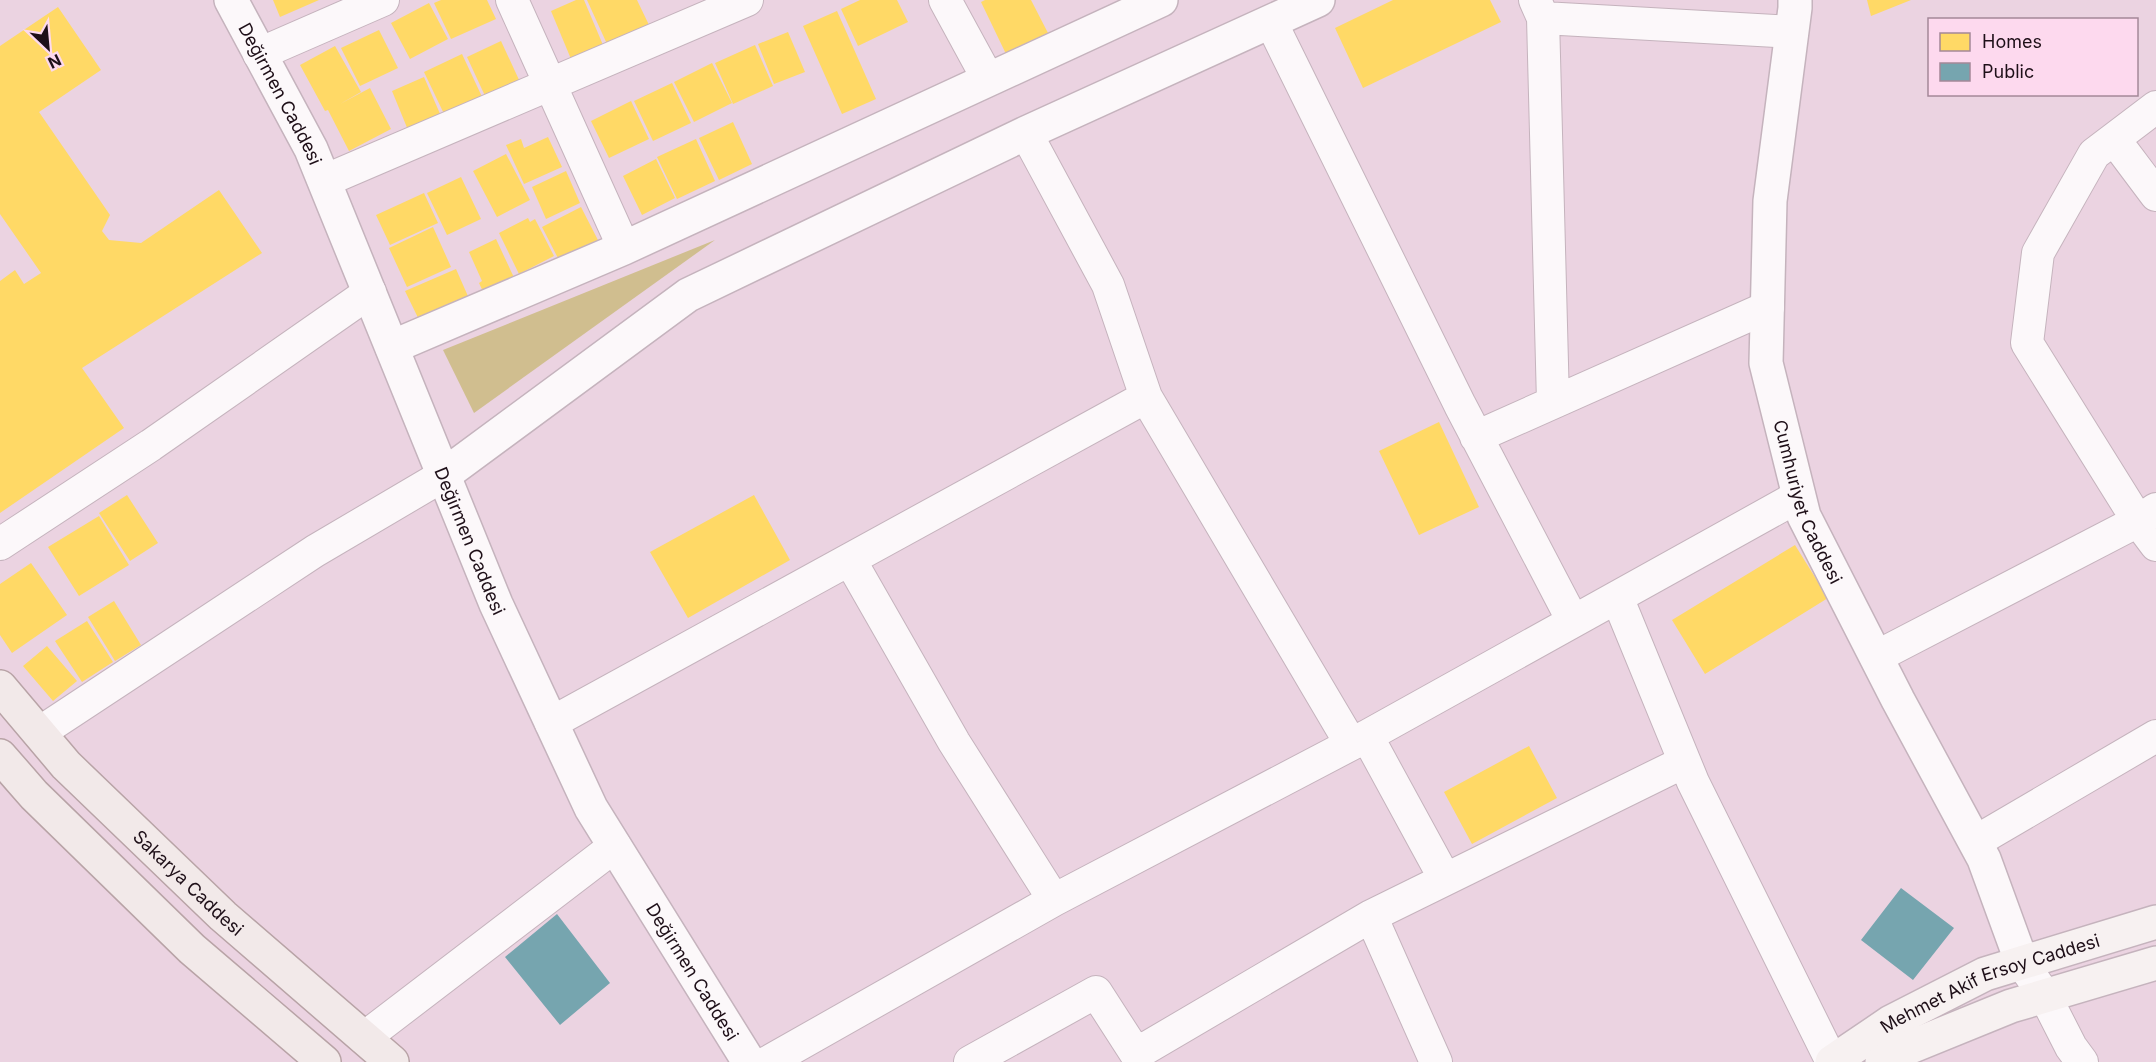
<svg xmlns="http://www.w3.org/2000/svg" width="2156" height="1062" font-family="Inter,sans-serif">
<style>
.green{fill:#d0be8f}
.homes{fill:#ffd966}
.public{fill:#76a5af}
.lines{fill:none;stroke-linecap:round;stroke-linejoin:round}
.minor-casing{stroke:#c5b3bd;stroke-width:34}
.tertiary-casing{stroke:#c5b3bd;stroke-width:36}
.secondary-casing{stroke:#c5b3bd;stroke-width:36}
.primary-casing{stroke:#b8a3a6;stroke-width:36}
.minor{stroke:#fcf8fa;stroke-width:32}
.tertiary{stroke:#fcf8fa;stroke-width:33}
.secondary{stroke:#f7f1f1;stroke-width:33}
.primary{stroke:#f2e9e9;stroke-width:33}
.labels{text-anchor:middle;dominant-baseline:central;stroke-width:6;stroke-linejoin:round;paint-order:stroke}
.street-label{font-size:18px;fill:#1e0f18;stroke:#fdd9ee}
</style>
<rect width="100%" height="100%" fill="#ebd3e1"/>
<path class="green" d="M 715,240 L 474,413 L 443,350 Z"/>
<path class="homes" d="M 273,0 L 319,0 L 280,17 Z
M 441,0 L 487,0 L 496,19 L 451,39 L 434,3 Z
M 576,0 L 584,0 L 603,45 L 571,59 L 551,11 Z
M 587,0 L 637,0 L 649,25 L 607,44 Z
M 860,0 L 897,0 L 908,22 L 858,46 L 841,9 Z
M 985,0 L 1031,0 L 1048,33 L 1006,54 L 981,2 Z
M 1393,0 L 1490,0 L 1501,22 L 1363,88 L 1335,28 Z
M 1867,0 L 1911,0 L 1871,16 Z
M 429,3 L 448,39 L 410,59 L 391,23 Z
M 58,7 L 101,70 L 39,112 L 110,215 L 102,231 L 109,240 L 141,243 L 219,190 L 262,253 L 82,368 L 124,428 L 0,513 L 0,281 L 15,270 L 24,284 L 41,273 L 0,214 L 0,46 Z
M 837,11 L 876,99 L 842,114 L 803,26 Z
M 379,30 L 398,68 L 360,86 L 341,48 Z
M 788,32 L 805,72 L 774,84 L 758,44 Z
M 501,41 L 520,82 L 486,98 L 467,57 Z
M 755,45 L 773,86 L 733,104 L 715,63 Z
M 335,46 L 361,92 L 340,104 L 370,88 L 391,129 L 349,151 L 328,110 L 325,111 L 300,65 Z
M 462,54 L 484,101 L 446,118 L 424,72 Z
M 712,63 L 732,103 L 694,122 L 674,82 Z
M 424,77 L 441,116 L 408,130 L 392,91 Z
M 672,83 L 691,123 L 653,141 L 634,101 Z
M 631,101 L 649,139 L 609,158 L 591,121 Z
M 733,122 L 752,164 L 719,180 L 699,138 Z
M 548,137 L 562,167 L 524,184 L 506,145 L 521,139 L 524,148 Z
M 696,139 L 715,181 L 677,199 L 657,157 Z
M 506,154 L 530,200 L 497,217 L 473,171 Z
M 656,159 L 675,198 L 642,215 L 623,176 Z
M 566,171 L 580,203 L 546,219 L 532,187 Z
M 461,177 L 481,219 L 447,235 L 427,193 Z
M 424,193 L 438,223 L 390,245 L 376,215 Z
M 581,207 L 601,246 L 562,266 L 542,227 Z
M 528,218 L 530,222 L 535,219 L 554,256 L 519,274 L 499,233 Z
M 433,227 L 451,267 L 407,287 L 389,248 Z
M 496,239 L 517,284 L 486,298 L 479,283 L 482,281 L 469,252 Z
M 456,269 L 471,303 L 422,326 L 405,291 Z
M 1439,422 L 1479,507 L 1419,535 L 1379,451 Z
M 127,495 L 158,543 L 130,561 L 99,513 Z
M 754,495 L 790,560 L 688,618 L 650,552 Z
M 99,516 L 129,565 L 79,596 L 48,547 Z
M 1795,545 L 1828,598 L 1705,674 L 1672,620 Z
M 31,563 L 67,615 L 12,653 L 0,635 L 0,584 Z
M 114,601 L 141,645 L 115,661 L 88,617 Z
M 87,621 L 113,662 L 82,682 L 55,641 Z
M 47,646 L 77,681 L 53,701 L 23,666 Z
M 1529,746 L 1557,798 L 1472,844 L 1444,792 Z"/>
<path class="public" d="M 1901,888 L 1954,928 L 1913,980 L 1861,940 Z
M 557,914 L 610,983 L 560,1025 L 505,957 Z"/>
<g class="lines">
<g class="minor-casing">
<path id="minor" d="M 512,0 L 624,248
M 945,0 L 988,79
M 1535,0 L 1543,18 L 1553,402
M 1543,18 L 1792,32
M 1271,22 L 1460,405 L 1573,621
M 259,54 L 383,0
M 2156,107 L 2094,154 L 2038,253 L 2027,343 L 2138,521 L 2156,545
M 1026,133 L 1108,285 L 1146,397 L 1351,744
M 2114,139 L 2156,195
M 324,181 L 747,0
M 1476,437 L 1768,307
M 0,544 L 151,445 L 370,292
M 850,560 L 954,742 L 1054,900
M 1617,597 L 1693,782 L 1832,1062
M 1876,657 L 2138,521 L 2156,509
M 551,723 L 1146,397
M 39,733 L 315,551 L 444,475
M 1367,736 L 1445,879
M 1975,842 L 2156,736
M 1371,916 L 1436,1062
M 2022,963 L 2045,996 L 2071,1047 L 2082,1062
M 364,1038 L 615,846
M 768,1062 L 1054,900 L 1367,736 L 1799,496
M 970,1062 L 1096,992 L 1136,1054 L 1371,916 L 1684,762"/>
</g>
<g class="tertiary-casing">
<g id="tertiary">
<path id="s1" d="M 231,0 L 311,149 L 496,604 L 591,808 L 749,1062"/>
<path id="s2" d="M 1795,0 L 1795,8 L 1770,201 L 1766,363 L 1804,516 L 1898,700 L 1984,859 L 2022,963"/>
<path d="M 392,347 L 624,248 L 1161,0"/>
<path d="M 444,475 L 688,295 L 1026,133 L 1318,0"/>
</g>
</g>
<g class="secondary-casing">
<g id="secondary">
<path id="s3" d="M 1832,1062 L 1891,1022 L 1985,974 L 2156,922"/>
<path d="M 1882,1062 L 1893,1054 L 2011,1006 L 2156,963"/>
</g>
</g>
<g class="primary-casing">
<g id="primary">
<path id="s4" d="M 0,687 L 66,765 L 223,916 L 392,1062"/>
<path d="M 0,756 L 34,795 L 192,949 L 324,1062"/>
</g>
</g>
<use href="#minor" class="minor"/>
<use href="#tertiary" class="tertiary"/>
<use href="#secondary" class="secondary"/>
<use href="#primary" class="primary"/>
</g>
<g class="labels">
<g class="street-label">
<text stroke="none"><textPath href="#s1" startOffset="106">Değirmen Caddesi</textPath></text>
<text stroke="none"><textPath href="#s2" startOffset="510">Cumhuriyet Caddesi</textPath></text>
<text stroke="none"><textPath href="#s1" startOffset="592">Değirmen Caddesi</textPath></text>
<text stroke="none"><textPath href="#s4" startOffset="272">Sakarya Caddesi</textPath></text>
<text stroke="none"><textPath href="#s1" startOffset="1078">Değirmen Caddesi</textPath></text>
<text stroke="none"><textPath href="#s3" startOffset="178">Mehmet Akif Ersoy Caddesi</textPath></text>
</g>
</g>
<rect x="1928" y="18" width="210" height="78" fill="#fdd9ee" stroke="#a48898" stroke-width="1.5"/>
<rect x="1940" y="33" width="30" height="18" fill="#ffd966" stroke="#a48898" stroke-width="1.5"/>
<text x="1982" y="48" font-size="18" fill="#1e0f18">Homes</text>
<rect x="1940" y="63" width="30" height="18" fill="#76a5af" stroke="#a48898" stroke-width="1.5"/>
<text x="1982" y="78" font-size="18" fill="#1e0f18">Public</text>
<g transform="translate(48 48) rotate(154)" stroke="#fdd9ee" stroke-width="4.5" paint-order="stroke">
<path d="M0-4.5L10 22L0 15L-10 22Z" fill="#1e0f18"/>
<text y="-9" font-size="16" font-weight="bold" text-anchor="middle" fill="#1e0f18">N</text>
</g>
</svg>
